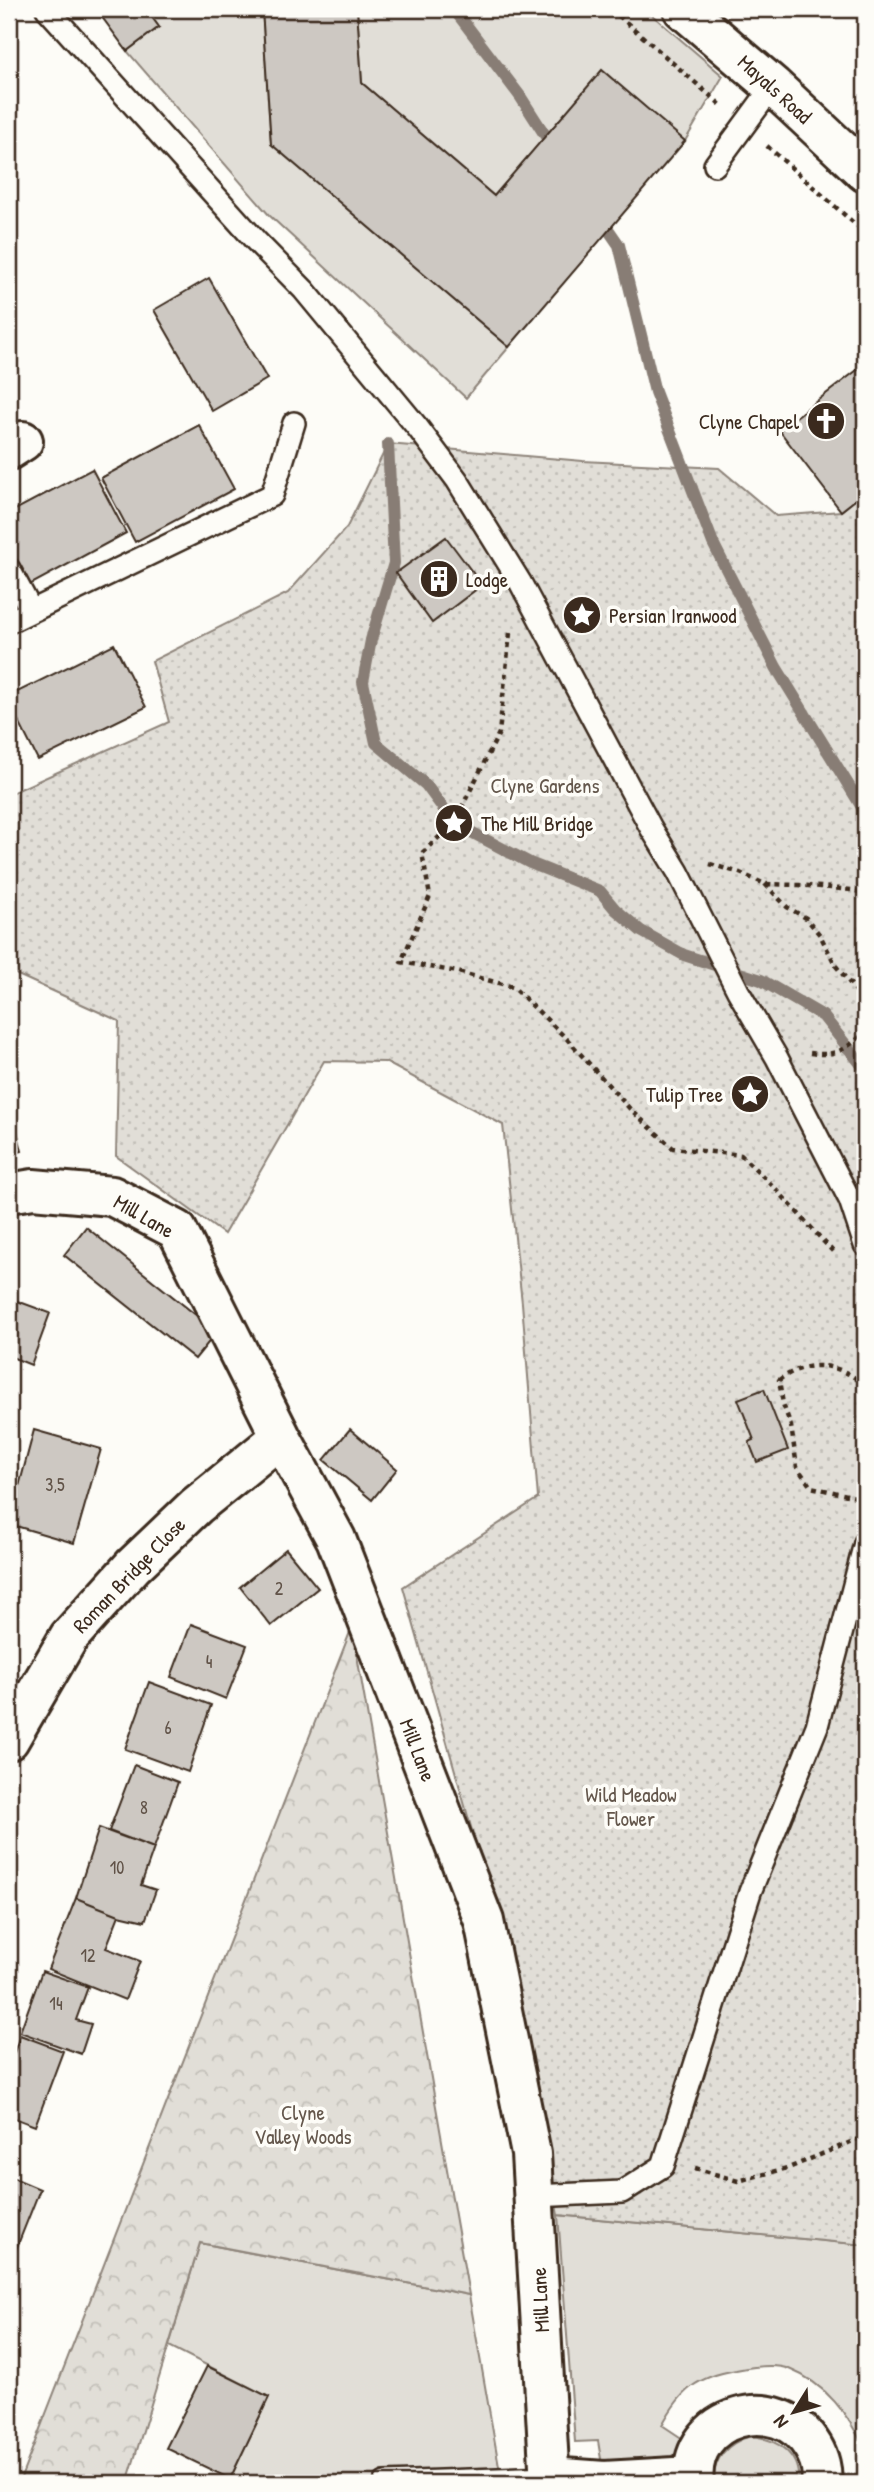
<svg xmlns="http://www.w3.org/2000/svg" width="874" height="2492" font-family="'Patrick Hand',sans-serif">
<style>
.green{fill:#e1ded7;stroke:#8e847a;stroke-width:2}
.forest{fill:url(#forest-crowns);stroke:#8e847a;stroke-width:2}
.park{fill:url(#park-dots);stroke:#8e847a;stroke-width:2}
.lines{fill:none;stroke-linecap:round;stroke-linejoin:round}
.stream{stroke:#887d74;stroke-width:12}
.building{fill:#cdc8c2;stroke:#3b2a1e;stroke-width:2}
.lane-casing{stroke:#3b2a1e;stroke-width:26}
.street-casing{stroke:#3b2a1e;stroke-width:44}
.secondary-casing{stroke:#3b2a1e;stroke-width:44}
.path{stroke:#3b2a1e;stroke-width:4.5;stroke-dasharray:5 5;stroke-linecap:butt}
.lane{stroke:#fdfcf7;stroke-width:21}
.street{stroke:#fdfcf7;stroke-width:38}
.secondary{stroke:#fdfcf7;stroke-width:38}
.labels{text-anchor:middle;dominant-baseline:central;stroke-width:7;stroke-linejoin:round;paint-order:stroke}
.number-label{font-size:18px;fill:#605247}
.street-label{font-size:21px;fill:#3b2a1e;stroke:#fdfcf7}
.poi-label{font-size:21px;fill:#3b2a1e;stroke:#fdfcf7;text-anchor:start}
.park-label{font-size:21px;fill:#64574c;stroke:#fdfcf7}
</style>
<defs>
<pattern id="forest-crowns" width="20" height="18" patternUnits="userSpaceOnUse" patternTransform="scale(1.75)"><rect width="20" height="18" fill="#e1ded7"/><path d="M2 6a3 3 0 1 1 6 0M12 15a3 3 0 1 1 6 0" fill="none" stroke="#c2bfb8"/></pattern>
<pattern id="park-dots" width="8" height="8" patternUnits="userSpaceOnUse" patternTransform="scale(1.75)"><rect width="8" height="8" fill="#e1ded7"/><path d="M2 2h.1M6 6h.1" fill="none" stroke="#c2bfb8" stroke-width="1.8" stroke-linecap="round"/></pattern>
</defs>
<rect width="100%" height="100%" fill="#fdfcf7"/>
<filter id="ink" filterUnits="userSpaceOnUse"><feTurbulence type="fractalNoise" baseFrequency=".0143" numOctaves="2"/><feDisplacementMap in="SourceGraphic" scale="14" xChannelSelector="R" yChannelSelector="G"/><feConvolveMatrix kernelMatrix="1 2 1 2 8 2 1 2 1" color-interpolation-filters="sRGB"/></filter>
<g filter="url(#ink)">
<path class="green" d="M 146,9 L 262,9 L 271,144 L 509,347 L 466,398 L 269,215 L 127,51 L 159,27 Z
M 357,9 L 645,9 L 723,76 L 685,141 L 602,71 L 494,196 L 362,83 Z
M 558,2215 L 865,2245 L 865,2449 C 848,2415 827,2384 789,2369 C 774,2363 751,2367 736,2370 C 696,2377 681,2390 662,2425 L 686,2441 C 669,2470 634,2471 604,2477 L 598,2441 L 575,2442 Z
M 200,2243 L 469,2295 L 502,2483 L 225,2483 L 230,2479 L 269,2397 L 169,2346 Z
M 750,2436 C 776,2438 801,2454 798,2483 L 714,2483 C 712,2458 728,2443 750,2436 Z"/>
<path class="forest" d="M 352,1627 L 469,2295 L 200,2243 L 127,2483 L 19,2483 Z"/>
<path class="park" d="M 388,444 L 583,461 L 719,468 L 776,516 L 841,511 L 865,492 L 865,2245 L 558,2215 L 497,1919 L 403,1587 L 538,1498 L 522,1303 L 503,1125 L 385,1062 L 324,1061 L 224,1234 L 116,1156 L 119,1021 L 9,971 L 9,794 L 169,722 L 152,661 L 288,593 L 347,527 Z"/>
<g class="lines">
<path class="stream" d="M 454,9 L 520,96 L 554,149
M 599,216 L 619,245 L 655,392 L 713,543 L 776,667 L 865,812
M 388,444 L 394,563 L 371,640 L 363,682 L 376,743 L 426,785 L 454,823 L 530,863 L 600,891 L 615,909 L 641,931 L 684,955 L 761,980 L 823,1016 L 865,1069"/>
</g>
<path class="building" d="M 96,9 L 146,9 L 159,27 L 127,51 Z
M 262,9 L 357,9 L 362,83 L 494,196 L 602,70 L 685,141 L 509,347 L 271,144 Z
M 209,278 L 267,379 L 212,411 L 154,310 Z
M 865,364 L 865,492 L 841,511 L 779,430 Z
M 199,425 L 234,489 L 135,542 L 101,478 Z
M 92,469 L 126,533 L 28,586 L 9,550 L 9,513 Z
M 446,537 L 482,585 L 432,623 L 396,573 Z
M 114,644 L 146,707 L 38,760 L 9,702 L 9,696 Z
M 12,1111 L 22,1151 L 9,1155 L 9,1112 Z
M 86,1227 L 217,1332 L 195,1359 L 64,1255 Z
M 9,1298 L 50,1313 L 31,1365 L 9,1356 Z
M 764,1389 L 788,1450 L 757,1462 L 749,1442 L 754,1440 L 738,1399 Z
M 350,1429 L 397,1469 L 372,1500 L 324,1460 Z
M 34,1430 L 101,1449 L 74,1543 L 9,1524 Z
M 286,1549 L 318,1588 L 271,1626 L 240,1587 Z
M 191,1624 L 247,1645 L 226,1699 L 171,1677 Z
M 149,1682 L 211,1705 L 188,1772 L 125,1749 Z
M 134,1765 L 178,1782 L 154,1848 L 109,1831 Z
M 99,1828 L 154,1848 L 141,1885 L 156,1890 L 145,1921 L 119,1915 L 76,1898 Z
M 76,1898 L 119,1915 L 106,1948 L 140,1961 L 125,2000 L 48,1969 Z
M 42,1971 L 88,1987 L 76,2020 L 91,2024 L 81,2054 L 20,2032 Z
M 20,2035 L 63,2051 L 35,2126 L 9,2116 L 9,2068 Z
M 9,2176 L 40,2189 L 9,2267 Z
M 207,2366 L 269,2397 L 230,2479 L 166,2448 Z"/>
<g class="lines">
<g class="lane-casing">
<path id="lane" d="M 47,9 L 256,241 L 304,290 L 418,428 L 457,480 L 520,582 L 651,828 L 678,872 L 738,991 L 777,1058 L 850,1200 L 865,1245
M 715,165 L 773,86
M 9,569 L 31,610
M 9,622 L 272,495 L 294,423
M 534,2196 L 622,2192 L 663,2166 L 750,1892 L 817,1726 L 865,1543
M 385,2483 L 550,2477"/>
</g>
<g class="street-casing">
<path id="street" d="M 9,450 L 23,441
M 9,1193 L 33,1189 L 112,1196 L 177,1230 L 281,1437 L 336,1539 L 484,1921 L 531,2154 L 550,2483
M 9,1740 L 69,1637 L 133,1566 L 196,1506 L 281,1437
M 550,2477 L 604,2481 L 693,2476
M 694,2483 C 686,2415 779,2389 813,2447 C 819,2457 823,2471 821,2483"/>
</g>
<g class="secondary-casing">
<path id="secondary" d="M 683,9 L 773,86 L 865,172"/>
</g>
<path class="path" d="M 611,9 L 721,105
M 767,146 L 865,233
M 510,633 L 499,733 L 454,823 L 422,853 L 430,896 L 401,962 L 458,972 L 513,987 L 567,1039 L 630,1109 L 673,1148 L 741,1155 L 777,1190 L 836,1255
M 710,864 L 740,873 L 765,884 L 799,885 L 852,890 L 865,894
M 765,884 L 787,907 L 806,918 L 820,935 L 836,966 L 865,1002
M 810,1053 C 837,1057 845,1049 865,1033
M 865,1386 C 839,1362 808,1359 779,1380 L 783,1404 L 791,1426 L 797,1467 L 811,1487 L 865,1499
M 695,2168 L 738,2181 L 791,2167 L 865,2136"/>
<use href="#lane" class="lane"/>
<use href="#street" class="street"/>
<use href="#secondary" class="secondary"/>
</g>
</g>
<defs>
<g id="church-disc" transform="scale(2.0125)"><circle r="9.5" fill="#3b2a1e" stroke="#fdfcf7"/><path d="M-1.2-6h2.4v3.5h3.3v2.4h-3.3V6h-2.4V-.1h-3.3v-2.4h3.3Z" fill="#fff"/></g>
<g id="building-disc" transform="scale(2.0125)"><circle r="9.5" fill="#3b2a1e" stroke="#fdfcf7"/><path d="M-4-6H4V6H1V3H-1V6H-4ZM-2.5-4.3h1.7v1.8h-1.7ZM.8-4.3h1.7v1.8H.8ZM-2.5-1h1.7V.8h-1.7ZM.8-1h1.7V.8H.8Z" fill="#fff"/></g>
<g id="sight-disc" transform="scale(2.0125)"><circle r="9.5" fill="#3b2a1e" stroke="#fdfcf7"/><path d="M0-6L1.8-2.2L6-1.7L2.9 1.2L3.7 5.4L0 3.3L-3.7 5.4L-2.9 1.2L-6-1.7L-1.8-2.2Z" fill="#fff"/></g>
</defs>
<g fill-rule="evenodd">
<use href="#church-disc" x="826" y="421"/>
<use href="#building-disc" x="439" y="579"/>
<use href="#sight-disc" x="582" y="615"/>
<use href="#sight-disc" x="454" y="823"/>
<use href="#sight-disc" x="750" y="1094"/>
</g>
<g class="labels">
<g class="number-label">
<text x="55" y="1484">3,5</text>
<text x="279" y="1588">2</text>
<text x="209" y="1661">4</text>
<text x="168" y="1727">6</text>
<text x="144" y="1807">8</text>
<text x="117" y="1867">10</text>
<text x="88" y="1955">12</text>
<text x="56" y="2003">14</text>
</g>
<g class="street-label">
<text transform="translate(775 89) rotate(42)">Mayals Road</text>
<text transform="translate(144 1216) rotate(30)">Mill Lane</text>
<text transform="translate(129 1575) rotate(-46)">Roman Bridge Close</text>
<text transform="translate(418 1750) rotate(69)">Mill Lane</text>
<text transform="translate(540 2300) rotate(-93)">Mill Lane</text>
</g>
<g class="poi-label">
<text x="799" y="421" text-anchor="end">Clyne Chapel</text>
<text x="466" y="579">Lodge</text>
<text x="609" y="615">Persian Iranwood</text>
<text x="481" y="823">The Mill Bridge</text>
<text x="723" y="1094" text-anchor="end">Tulip Tree</text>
</g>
<g class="park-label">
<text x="545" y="785">Clyne Gardens</text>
<text x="631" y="1794">Wild Meadow<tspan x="631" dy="24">Flower</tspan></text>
<text x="303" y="2112">Clyne<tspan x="303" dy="24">Valley Woods</tspan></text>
</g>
</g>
<rect width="874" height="2492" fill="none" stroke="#fdfcf7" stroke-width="35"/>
<rect x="18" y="18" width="839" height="2457" fill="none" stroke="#3b2a1e" stroke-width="2.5" filter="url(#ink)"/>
<g transform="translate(794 2412) rotate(233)" stroke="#fdfcf7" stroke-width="5" paint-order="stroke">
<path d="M0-5L12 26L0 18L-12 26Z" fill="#3b2a1e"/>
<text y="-10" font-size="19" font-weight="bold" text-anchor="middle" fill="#3b2a1e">N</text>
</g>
</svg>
